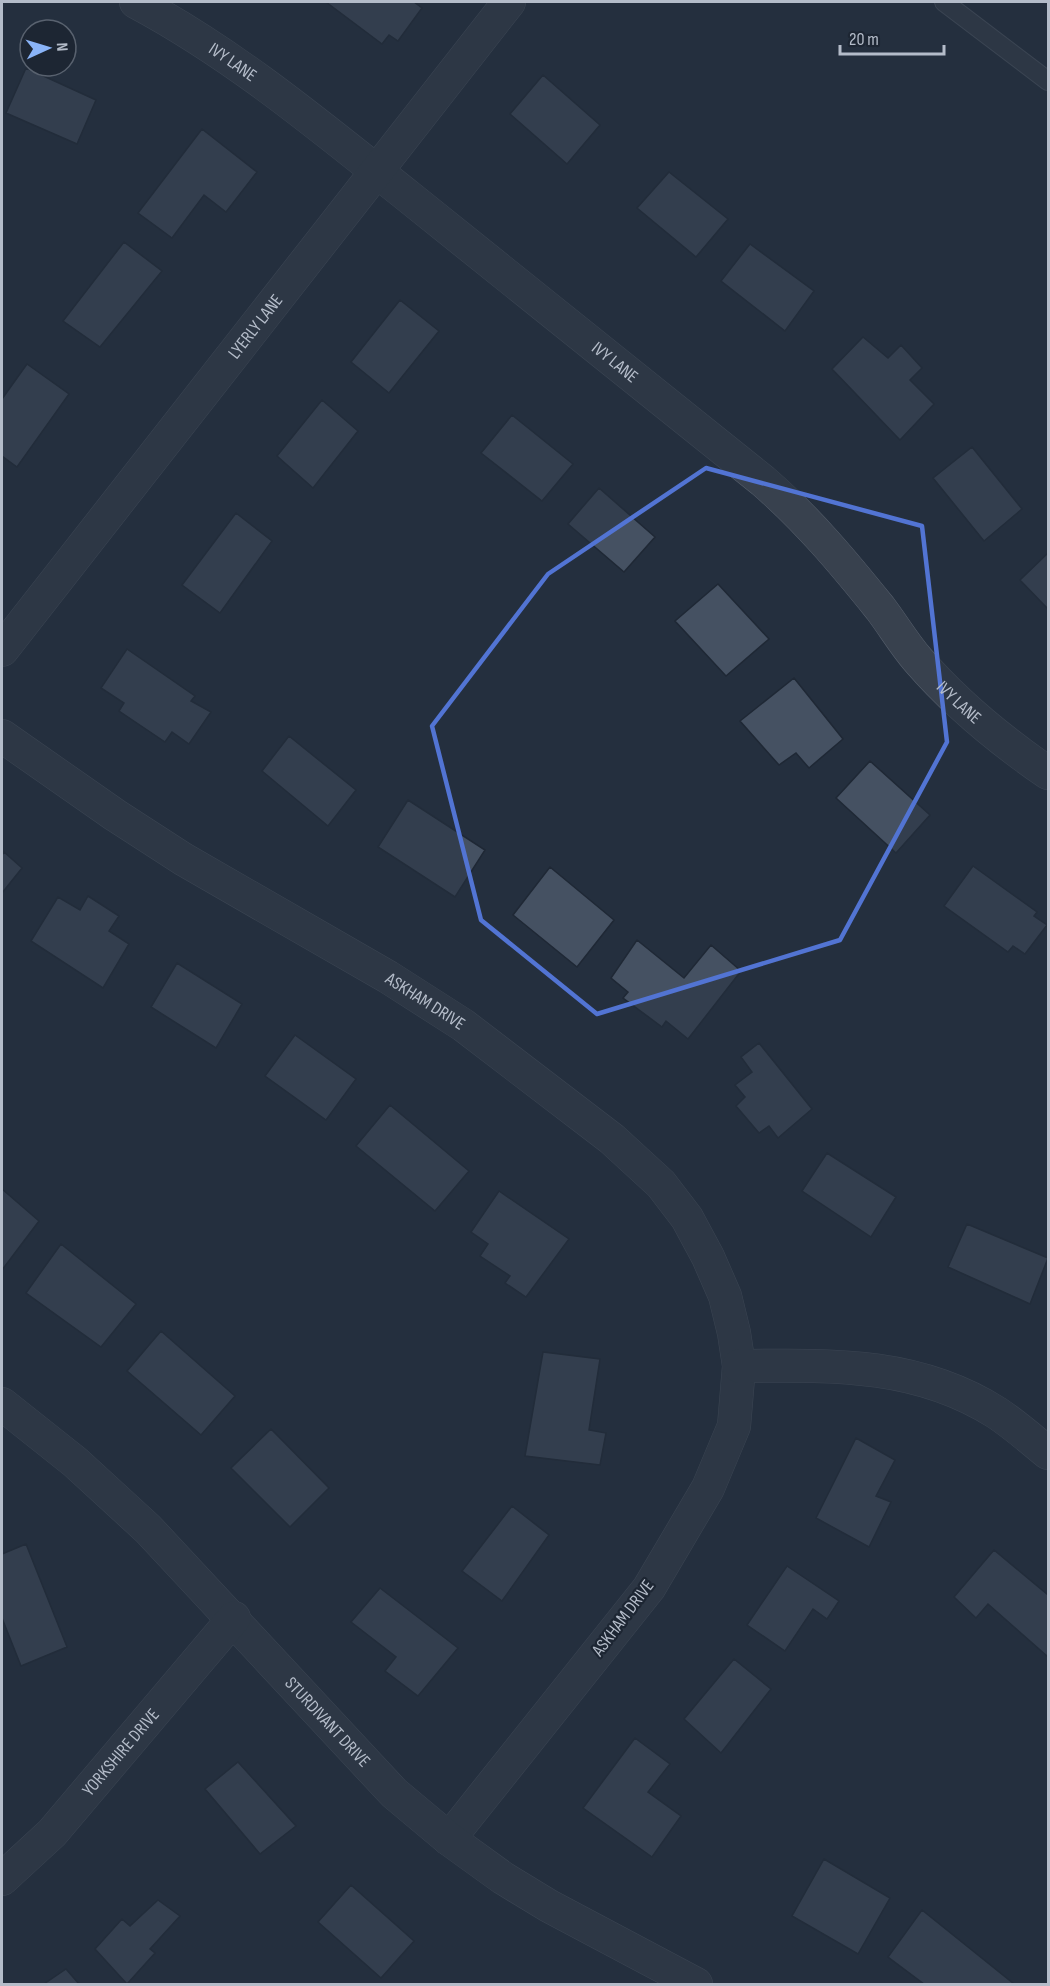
<svg xmlns="http://www.w3.org/2000/svg" width="1050" height="1986" font-family="'Sofia Sans Condensed',sans-serif">
<style>
.building{fill:#455162;stroke:#1f2835;stroke-width:1.5}
.lines{fill:none;stroke-linecap:round;stroke-linejoin:round}
.service-casing{stroke:#565f6c;stroke-width:20}
.minor-casing{stroke:#565f6c;stroke-width:34}
.service{stroke:#38414e;stroke-width:18}
.minor{stroke:#38414e;stroke-width:33}
.marked{fill:none;stroke:#5274d3;stroke-width:4.5;stroke-linejoin:round}
.labels{text-anchor:middle;dominant-baseline:central;stroke-width:4.5;stroke-linejoin:round;paint-order:stroke}
.street-label{font-size:18px;fill:#b4bcc9;stroke:#1d2633}
</style>
<rect width="100%" height="100%" fill="#242f3e"/>
<path class="building" d="M 326,2 L 414,2 L 422,8 L 398,41 L 389,35 L 382,44 Z
M 26,68 L 96,100 L 77,144 L 6,113 Z
M 543,75 L 600,125 L 567,164 L 510,114 Z
M 202,129 L 257,172 L 226,212 L 204,195 L 172,238 L 138,213 Z
M 669,172 L 728,219 L 696,257 L 637,208 Z
M 124,242 L 162,271 L 100,347 L 63,321 Z
M 750,244 L 814,291 L 785,331 L 721,281 Z
M 400,300 L 439,331 L 389,393 L 351,362 Z
M 863,337 L 888,358 L 901,345 L 922,368 L 910,380 L 934,404 L 900,440 L 832,369 Z
M 27,364 L 69,394 L 17,467 L 2,456 L 2,399 Z
M 322,400 L 358,431 L 313,488 L 277,456 Z
M 512,415 L 573,464 L 542,501 L 481,453 Z
M 972,447 L 1022,509 L 984,541 L 933,478 Z
M 599,488 L 655,537 L 624,572 L 568,524 Z
M 236,513 L 272,541 L 220,613 L 182,585 Z
M 1048,553 L 1048,609 L 1020,580 Z
M 718,584 L 769,639 L 726,676 L 675,621 Z
M 127,649 L 195,696 L 191,701 L 211,712 L 189,744 L 172,732 L 165,742 L 119,711 L 124,703 L 101,688 Z
M 794,678 L 843,739 L 809,768 L 796,753 L 779,765 L 740,721 Z
M 289,736 L 356,790 L 328,826 L 262,771 Z
M 870,761 L 930,815 L 896,853 L 836,798 Z
M 408,800 L 485,850 L 455,897 L 378,847 Z
M 4,852 L 22,868 L 2,893 L 2,855 Z
M 973,866 L 1037,912 L 1034,916 L 1047,925 L 1025,954 L 1013,946 L 1008,952 L 944,906 Z
M 550,867 L 614,920 L 577,967 L 513,915 Z
M 88,896 L 119,916 L 109,931 L 129,944 L 103,988 L 31,941 L 58,897 L 80,910 Z
M 637,940 L 684,978 L 711,945 L 741,971 L 688,1039 L 666,1021 L 662,1027 L 623,998 L 628,992 L 611,978 Z
M 177,963 L 242,1004 L 216,1048 L 151,1007 Z
M 295,1035 L 356,1079 L 326,1120 L 265,1076 Z
M 759,1043 L 812,1109 L 778,1138 L 769,1126 L 759,1133 L 736,1106 L 745,1097 L 735,1085 L 752,1072 L 741,1057 Z
M 390,1105 L 469,1171 L 435,1211 L 356,1146 Z
M 827,1153 L 896,1197 L 871,1237 L 802,1191 Z
M 2,1189 L 39,1221 L 2,1270 Z
M 499,1191 L 569,1239 L 526,1297 L 505,1283 L 510,1276 L 480,1256 L 488,1244 L 471,1232 Z
M 967,1224 L 1048,1258 L 1030,1304 L 948,1267 Z
M 61,1244 L 136,1304 L 101,1347 L 26,1293 Z
M 161,1331 L 235,1396 L 201,1435 L 127,1371 Z
M 543,1352 L 600,1359 L 589,1430 L 606,1433 L 600,1465 L 525,1456 Z
M 271,1429 L 329,1488 L 290,1527 L 231,1468 Z
M 856,1438 L 895,1460 L 876,1496 L 891,1502 L 869,1547 L 816,1518 Z
M 512,1506 L 549,1535 L 502,1601 L 462,1571 Z
M 26,1544 L 67,1647 L 21,1666 L 2,1618 L 2,1554 Z
M 994,1550 L 1048,1595 L 1048,1654 L 1047,1656 L 988,1604 L 976,1618 L 954,1597 Z
M 787,1566 L 839,1601 L 827,1619 L 813,1609 L 785,1651 L 747,1625 Z
M 380,1588 L 458,1648 L 418,1696 L 385,1671 L 396,1657 L 351,1622 Z
M 734,1659 L 771,1689 L 721,1753 L 684,1719 Z
M 635,1738 L 670,1764 L 648,1792 L 681,1816 L 652,1857 L 583,1808 Z
M 238,1762 L 296,1826 L 260,1854 L 205,1789 Z
M 824,1859 L 890,1898 L 858,1954 L 792,1916 Z
M 351,1885 L 414,1941 L 381,1978 L 318,1922 Z
M 158,1900 L 180,1916 L 150,1949 L 155,1953 L 127,1984 L 95,1949 L 122,1919 L 130,1926 Z
M 922,1910 L 1014,1984 L 924,1984 L 888,1957 Z
M 66,1969 L 79,1984 L 44,1984 Z"/>
<g class="lines">
<g class="service-casing">
<path id="service" d="M 944,2 L 1048,81"/>
</g>
<g class="minor-casing">
<g id="minor">
<path id="s1" d="M 136,2 C 235,55 321,127 409,197 C 527,291 645,386 763,481 C 807,519 843,562 880,608 C 893,625 904,644 918,660 C 956,704 1000,740 1048,773"/>
<path id="s2" d="M 2,650 L 509,2"/>
<path id="s3" d="M 2,736 L 115,815 L 183,859 L 388,977 L 463,1025 L 612,1139 L 661,1184 L 687,1218 L 708,1257 L 725,1296 L 734,1333 L 739,1366 L 734,1426 L 708,1488 L 649,1588 L 449,1839"/>
<path d="M 739,1366 C 831,1365 917,1362 997,1413 C 1015,1425 1032,1440 1048,1453"/>
<path id="s4" d="M 2,1404 L 75,1462 L 148,1529 L 394,1793 L 449,1839 L 503,1878 L 549,1906 L 696,1984"/>
<path id="s5" d="M 2,1879 L 52,1833 L 234,1618"/>
</g>
</g>
<use href="#service" class="service"/>
<use href="#minor" class="minor"/>
</g>
<path d="M0 0H1050V1986H0ZM 706,468 L 922,526 L 947,742 L 840,940 L 597,1014 L 481,920 L 432,726 L 548,574 Z" fill="#242f3e" fill-opacity=".55" fill-rule="evenodd"/>
<path class="marked" d="M 706,468 L 922,526 L 947,742 L 840,940 L 597,1014 L 481,920 L 432,726 L 548,574 Z"/>
<g class="labels">
<g class="street-label">
<text stroke="none"><textPath href="#s1" startOffset="114">IVY LANE</textPath></text>
<text stroke="none"><textPath href="#s2" startOffset="411">LYERLY LANE</textPath></text>
<text stroke="none"><textPath href="#s1" startOffset="600">IVY LANE</textPath></text>
<text stroke="none"><textPath href="#s1" startOffset="1086">IVY LANE</textPath></text>
<text stroke="none"><textPath href="#s3" startOffset="500">ASKHAM DRIVE</textPath></text>
<text transform="translate(623 1618) rotate(-53)">ASKHAM DRIVE</text>
<text stroke="none"><textPath href="#s4" startOffset="456">STURDIVANT DRIVE</textPath></text>
<text stroke="none"><textPath href="#s5" startOffset="174">YORKSHIRE DRIVE</textPath></text>
</g>
</g>
<rect width="1050" height="1986" fill="none" stroke="#b4bcc9" stroke-width="6"/>
<g transform="translate(48 48) rotate(86)"><circle r="28" fill="#1d2633" stroke="#59626f" stroke-width="1.5"/>
<path d="M0-4.5L10 22L0 15L-10 22Z" fill="#8ab4f8"/>
<text y="-9" font-size="16" font-weight="bold" text-anchor="middle" fill="#b4bcc9">N</text>
</g>
<path d="M840 45v9h104v-9" fill="none" stroke="#b4bcc9" stroke-width="3"/>
<text x="849" y="45" font-size="18" fill="#b4bcc9" stroke="#1d2633" stroke-width="4.5" paint-order="stroke">20 m</text>
</svg>
